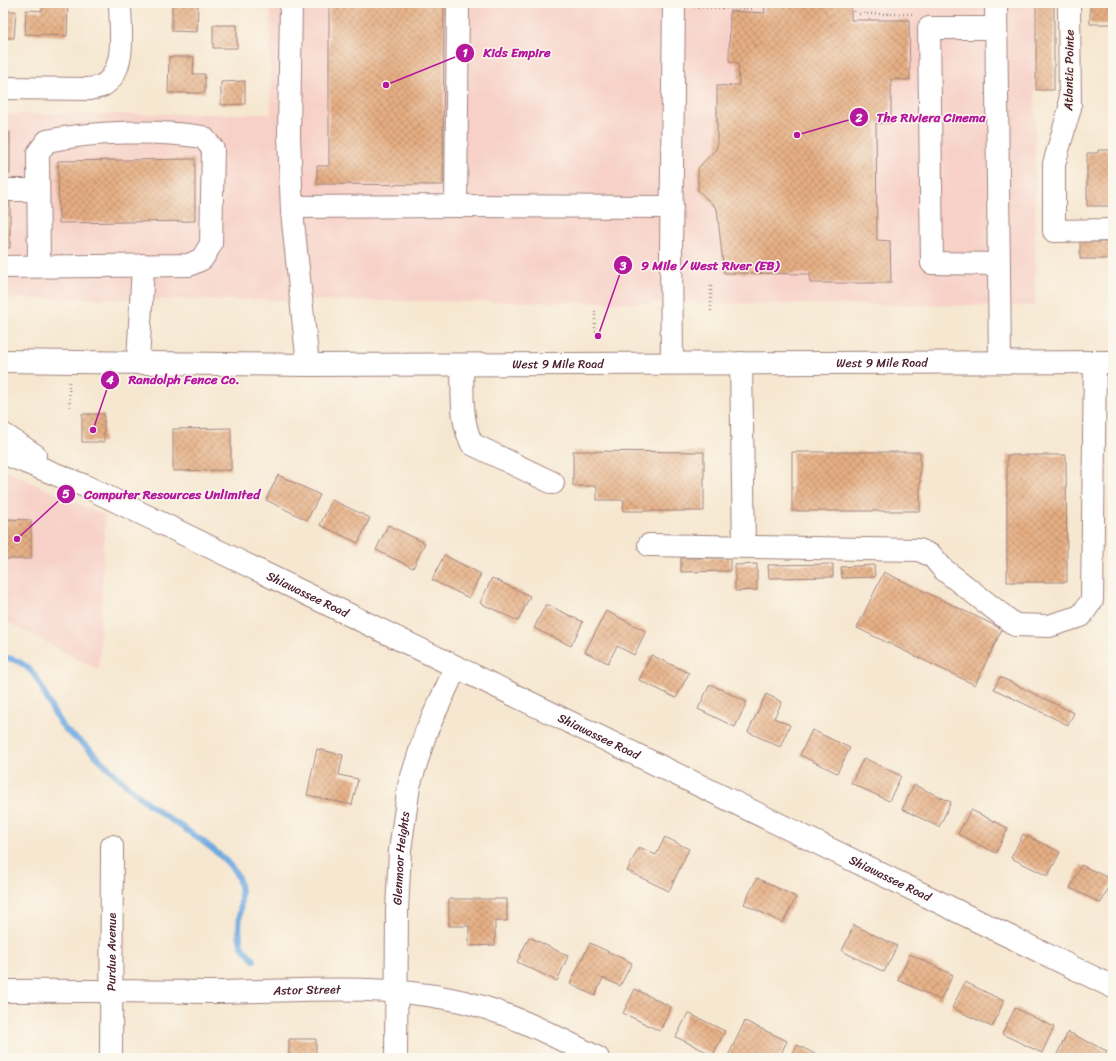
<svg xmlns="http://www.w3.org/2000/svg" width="1116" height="1061" font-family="Sriracha,sans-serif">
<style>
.built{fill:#f7d1c8}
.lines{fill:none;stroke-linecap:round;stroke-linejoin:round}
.stream{stroke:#70aae0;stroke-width:6}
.building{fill:url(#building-cross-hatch)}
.minor-casing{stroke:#a0837e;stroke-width:24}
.path{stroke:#a0837e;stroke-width:2.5;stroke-dasharray:1 3;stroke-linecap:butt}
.minor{stroke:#fff;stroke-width:22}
.labels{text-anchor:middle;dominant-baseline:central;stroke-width:3;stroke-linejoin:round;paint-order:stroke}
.street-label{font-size:12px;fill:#4a1f2b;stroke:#fbf7ec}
.leader{fill:none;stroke:#b5179e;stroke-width:1.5}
.callout-dot{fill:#b5179e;stroke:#fbf7ec;stroke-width:1.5}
.mark-label{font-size:12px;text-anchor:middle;font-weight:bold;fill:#fff}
.callout-label{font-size:13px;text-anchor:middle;font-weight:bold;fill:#b5179e;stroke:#fbf7ec;stroke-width:3;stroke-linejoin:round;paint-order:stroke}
</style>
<defs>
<pattern id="building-cross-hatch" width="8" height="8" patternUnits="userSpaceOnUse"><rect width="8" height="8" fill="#e6ae83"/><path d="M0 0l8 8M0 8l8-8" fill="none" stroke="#bc8d6b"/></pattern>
</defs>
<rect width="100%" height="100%" fill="#fbf7ec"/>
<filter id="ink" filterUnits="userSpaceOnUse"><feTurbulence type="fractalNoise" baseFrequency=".025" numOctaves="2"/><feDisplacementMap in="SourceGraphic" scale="8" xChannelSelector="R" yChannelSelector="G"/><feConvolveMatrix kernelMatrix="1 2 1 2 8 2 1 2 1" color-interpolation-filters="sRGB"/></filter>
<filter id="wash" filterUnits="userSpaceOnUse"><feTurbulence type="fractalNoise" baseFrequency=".012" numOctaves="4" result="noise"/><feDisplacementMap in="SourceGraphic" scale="16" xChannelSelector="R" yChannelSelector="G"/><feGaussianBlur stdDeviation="0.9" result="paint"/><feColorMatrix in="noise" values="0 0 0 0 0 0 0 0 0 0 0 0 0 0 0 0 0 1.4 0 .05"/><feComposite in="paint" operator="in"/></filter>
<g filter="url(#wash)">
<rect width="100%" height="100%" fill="#f6e7d0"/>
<path class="built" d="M 270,3 L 1035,3 L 1035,306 L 3,298 L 3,114 L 271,114 Z
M 3,469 L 105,516 L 99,670 L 3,620 Z"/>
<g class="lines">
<path class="stream" d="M 3,657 C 45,663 41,703 65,729 C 71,736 79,740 86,746 C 109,768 132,792 158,811 C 181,827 216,847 233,869 C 250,890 233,924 242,946 C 245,951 251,956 254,960"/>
</g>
<g id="blocks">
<path class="building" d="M 43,3 L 68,3 L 67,36 L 25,34 L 26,10 L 42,11 Z
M 172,3 L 198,3 L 197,32 L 172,31 Z
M 329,3 L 444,3 L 443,185 L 317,184 L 317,166 L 329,166 Z
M 764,3 L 851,3 L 851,20 L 909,20 L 910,80 L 891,79 L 891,123 L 876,123 L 877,240 L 890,241 L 891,283 L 810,283 L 810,274 L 724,273 L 717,209 L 698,190 L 698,168 L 717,148 L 717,86 L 739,85 L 738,63 L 729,61 L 730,11 L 765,13 Z
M 1036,3 L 1054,3 L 1054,90 L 1036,90 Z
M 1090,3 L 1113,3 L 1113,24 L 1090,24 Z
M 3,11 L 16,11 L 14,38 L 3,38 Z
M 213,25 L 237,25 L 237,48 L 213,48 Z
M 169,57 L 194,57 L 193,74 L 205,74 L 205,93 L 168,93 Z
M 245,81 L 245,104 L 221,105 L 221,82 Z
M 10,132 L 10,174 L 3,174 L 3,133 Z
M 1098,150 L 1113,150 L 1113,203 L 1110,203 L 1110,206 L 1087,206 L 1087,153 L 1098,153 Z
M 195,159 L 195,221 L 59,223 L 58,161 Z
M 3,199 L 10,199 L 10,248 L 3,248 Z
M 1080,242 L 1113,242 L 1113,259 L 1080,259 Z
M 82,414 L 104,414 L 104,442 L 82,442 Z
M 231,428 L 231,470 L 173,471 L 173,429 Z
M 573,451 L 704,452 L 704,511 L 623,511 L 624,500 L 597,500 L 597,486 L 573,486 Z
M 792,452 L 920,452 L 920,511 L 792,511 Z
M 1007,455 L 1066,455 L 1067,582 L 1007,582 Z
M 278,475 L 320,495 L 307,520 L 266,500 Z
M 332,500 L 370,518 L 358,543 L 320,525 Z
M 4,519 L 31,520 L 31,559 L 3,559 Z
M 388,525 L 425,543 L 413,568 L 376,550 Z
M 444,555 L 481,574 L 469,598 L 432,580 Z
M 681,558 L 730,558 L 730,571 L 681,572 Z
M 757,564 L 757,590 L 735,591 L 735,565 Z
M 833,564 L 833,577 L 769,578 L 768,565 Z
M 874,565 L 875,577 L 842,578 L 841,567 Z
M 884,572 L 1002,629 L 975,685 L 857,628 Z
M 492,578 L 530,596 L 518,621 L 480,603 Z
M 546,604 L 583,622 L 571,646 L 534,628 Z
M 606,611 L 646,631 L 634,655 L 617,646 L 608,663 L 585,652 Z
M 651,655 L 689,673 L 676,698 L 639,680 Z
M 1000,677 L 1074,713 L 1068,725 L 994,689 Z
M 710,684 L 747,702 L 735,727 L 698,709 Z
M 766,694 L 782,702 L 774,718 L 790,725 L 780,747 L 748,732 Z
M 812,730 L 850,748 L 837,773 L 800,755 Z
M 317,749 L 343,755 L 339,775 L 358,779 L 352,805 L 307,795 Z
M 864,758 L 901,776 L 889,801 L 851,783 Z
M 914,785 L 951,802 L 939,827 L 902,809 Z
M 971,810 L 1008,828 L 996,853 L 958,834 Z
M 1023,834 L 1060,852 L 1048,876 L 1011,858 Z
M 665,837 L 689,849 L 669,891 L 627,871 L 639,847 L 656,855 Z
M 1081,865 L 1113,880 L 1101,903 L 1070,888 Z
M 757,878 L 796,897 L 783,923 L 744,904 Z
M 449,899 L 507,899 L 507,921 L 495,921 L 495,945 L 469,946 L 469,926 L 449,926 Z
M 854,925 L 897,946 L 884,972 L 842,951 Z
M 529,937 L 568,956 L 557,981 L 517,962 Z
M 590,943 L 632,963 L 620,986 L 603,978 L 595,996 L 570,984 Z
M 910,954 L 953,975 L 940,1000 L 898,980 Z
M 965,982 L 1004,1001 L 992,1027 L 952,1008 Z
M 635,989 L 671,1007 L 660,1031 L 623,1013 Z
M 1015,1008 L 1054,1027 L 1042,1053 L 1002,1034 Z
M 688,1013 L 725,1031 L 713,1055 L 676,1037 Z
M 745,1021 L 787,1041 L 779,1058 L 762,1058 L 758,1056 L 757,1058 L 727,1058 Z
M 1068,1032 L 1107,1051 L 1104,1058 L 1055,1058 Z
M 289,1039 L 316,1039 L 316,1058 L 289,1058 Z
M 797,1045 L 823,1058 L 791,1058 Z"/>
</g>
</g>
<g filter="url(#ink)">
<use href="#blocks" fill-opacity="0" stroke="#a0837e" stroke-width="1"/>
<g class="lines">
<g class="minor-casing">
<g id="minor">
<path d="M 291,3 L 289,135 L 292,212 L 308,365"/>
<path d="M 996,3 L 1000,362"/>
<path d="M 1069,3 L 1070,108 L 1054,164 L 1054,231 L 1113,230"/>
<path d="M 996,28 L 929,28 L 932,263 L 999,264"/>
<path d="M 3,88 L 89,89 C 93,88 98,88 102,86 C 128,71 120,28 120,3"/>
<path d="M 3,190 L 38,190"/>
<path d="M 456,206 L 672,207"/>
<path d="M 292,207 L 456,206 L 458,3"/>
<path d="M 3,267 L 189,265 L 202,259 L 211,244 L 213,149 L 203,137 C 157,130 93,131 47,141 L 38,153 L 39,266"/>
<path id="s1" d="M 3,361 L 308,365 L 1113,362"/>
<path d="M 138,363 L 143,265"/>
<path d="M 672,363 L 671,248 L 674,3"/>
<path d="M 741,363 L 744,545"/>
<path d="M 462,365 C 463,392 460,420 472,444 L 553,483"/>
<path d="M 3,434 L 35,455"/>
<path id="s2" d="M 3,453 L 85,486 L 120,503 L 1113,987"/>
<path d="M 649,545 L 919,550 L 932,556 L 943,569 L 1015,625 L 1049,626 L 1081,616 L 1092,600 L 1095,362"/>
<path id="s3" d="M 3,991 C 76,990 149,992 223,992 C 298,991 376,984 451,999 C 503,1009 551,1034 598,1058"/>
<path id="s4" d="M 111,1058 L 112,846"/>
<path id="s5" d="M 396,1058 L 397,911 L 400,850 L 409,786 L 426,732 L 456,667"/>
</g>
</g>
<path class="path" d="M 854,3 L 854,14 L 913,14
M 694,7 L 752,9 L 752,3
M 595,311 L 595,331 L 598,331 L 598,336
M 711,311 L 711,286
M 69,382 L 70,408"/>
<use href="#minor" class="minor"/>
</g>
</g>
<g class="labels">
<g class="street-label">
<text transform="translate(1069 70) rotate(-89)">Atlantic Pointe</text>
<text stroke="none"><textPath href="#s1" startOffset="879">West 9 Mile Road</textPath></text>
<text stroke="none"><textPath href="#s1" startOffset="555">West 9 Mile Road</textPath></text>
<text stroke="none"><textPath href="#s2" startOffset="336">Shiawassee Road</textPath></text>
<text stroke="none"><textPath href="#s2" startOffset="660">Shiawassee Road</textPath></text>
<text stroke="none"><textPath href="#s5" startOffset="200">Glenmoor Heights</textPath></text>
<text stroke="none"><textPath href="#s2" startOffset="984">Shiawassee Road</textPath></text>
<text stroke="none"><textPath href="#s4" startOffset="106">Purdue Avenue</textPath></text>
<text stroke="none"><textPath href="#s3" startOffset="304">Astor Street</textPath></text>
</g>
</g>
<path class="leader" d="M386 85L465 53M797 135L859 117M598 336L623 265M93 430L110 380M17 539L66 494"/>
<g class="callout-dot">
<circle cx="386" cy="85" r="4"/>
<circle cx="797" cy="135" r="4"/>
<circle cx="598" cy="336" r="4"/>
<circle cx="93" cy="430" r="4"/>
<circle cx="17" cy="539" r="4"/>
<circle cx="465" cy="53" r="10"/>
<circle cx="859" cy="117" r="10"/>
<circle cx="623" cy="265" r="10"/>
<circle cx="110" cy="380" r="10"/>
<circle cx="66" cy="494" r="10"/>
</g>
<g class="mark-label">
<text x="465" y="57">1</text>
<text x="859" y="122">2</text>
<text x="623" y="270">3</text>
<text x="110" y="384">4</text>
<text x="66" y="498">5</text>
</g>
<g class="callout-label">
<text x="517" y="57">Kids Empire</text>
<text x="931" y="122">The Riviera Cinema</text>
<text x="710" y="270">9 Mile / West River (EB)</text>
<text x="184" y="384">Randolph Fence Co.</text>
<text x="172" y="499">Computer Resources Unlimited</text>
</g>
<rect width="1116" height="1061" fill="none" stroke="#fbf7ec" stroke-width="16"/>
</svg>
